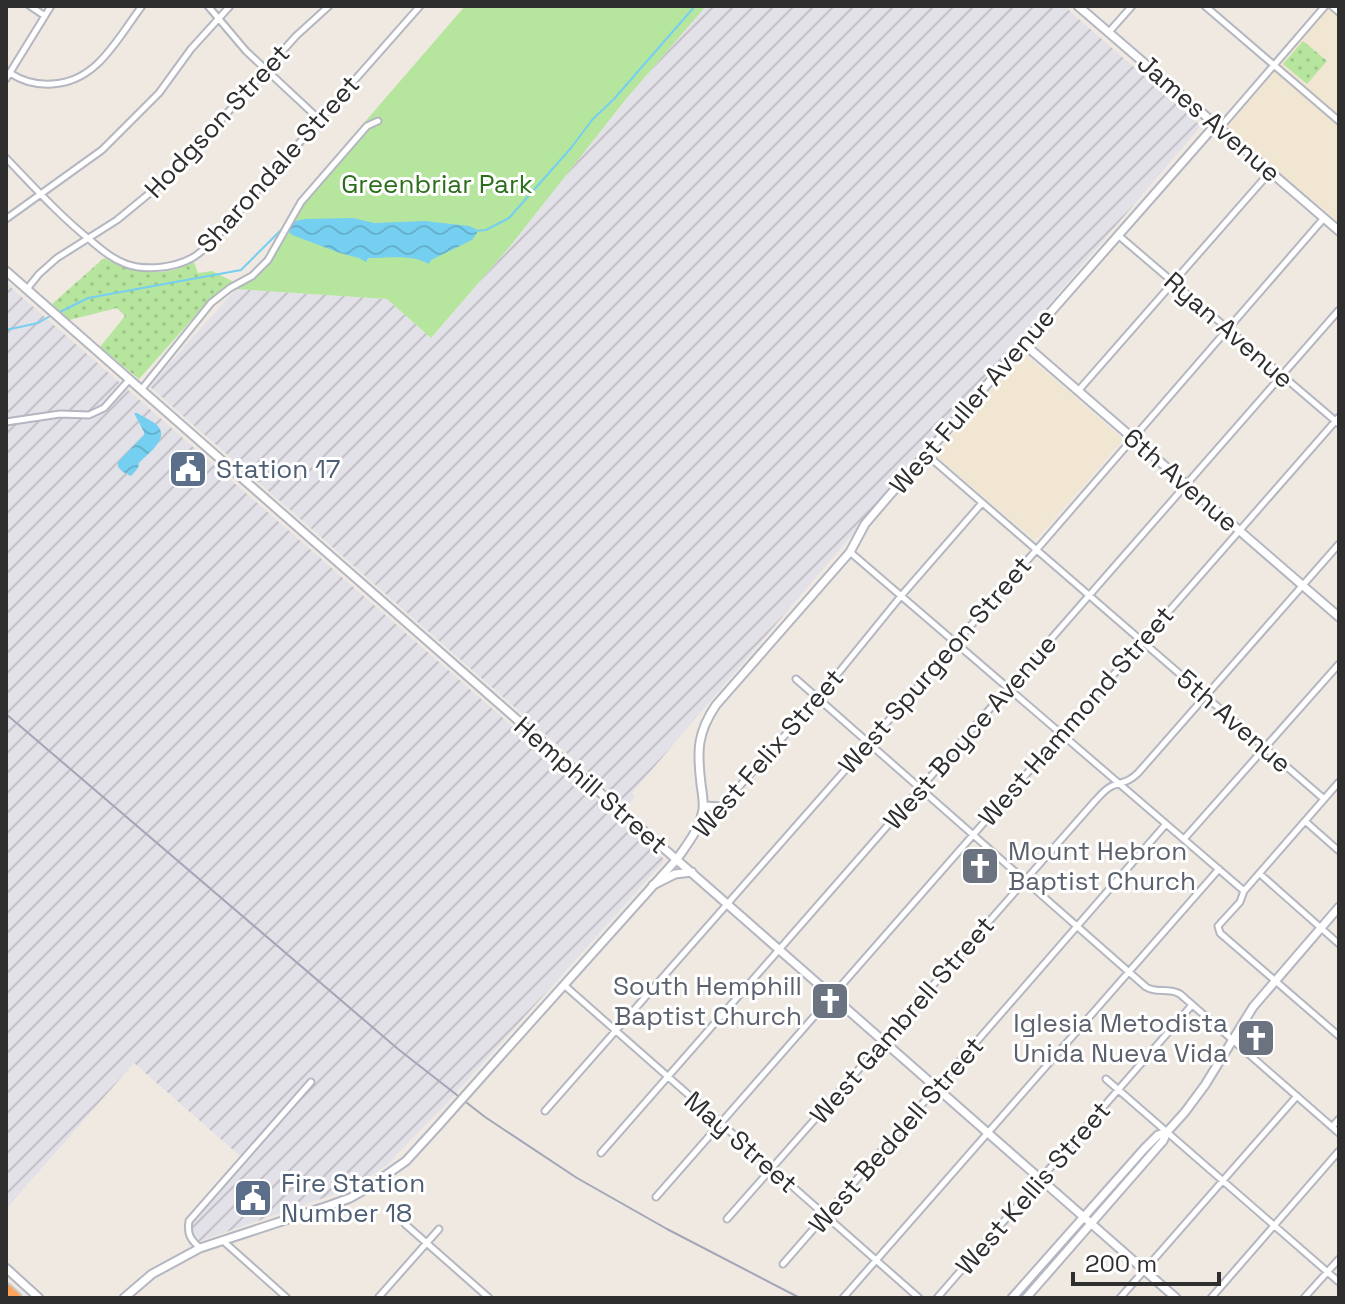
<svg xmlns="http://www.w3.org/2000/svg" width="1345" height="1304" font-family="'Space Grotesk',sans-serif">
<style>
.industrial{fill:url(#industrial-furrows)}
.education{fill:#f0e6d1}
.grass{fill:url(#grass-dots)}
.park{fill:#b6e59e}
.water{fill:url(#water-waves)}
.lines{fill:none;stroke-linecap:round;stroke-linejoin:round}
.stream{stroke:#75cff0;stroke-width:2}
.minor-casing{stroke:#b4b7c1;stroke-width:9}
.tertiary-casing{stroke:#b4b7c1;stroke-width:11}
.secondary-casing{stroke:#b4b7c1;stroke-width:11}
.motorway-casing{stroke:#c9c9c9;stroke-width:14}
.minor{stroke:#fff;stroke-width:5}
.tertiary{stroke:#fff;stroke-width:7}
.secondary{stroke:#fff;stroke-width:7}
.motorway{stroke:#ffa35c;stroke-width:10}
.rail{stroke:#a3a6b8;stroke-width:2}
.tertiary-bridge-casing{stroke:#b4b7c1;stroke-width:11;stroke-linecap:butt}
.tertiary-bridge{stroke:#fff;stroke-width:7}
.labels{text-anchor:middle;dominant-baseline:central;stroke-width:6;stroke-linejoin:round;paint-order:stroke}
.street-label{font-size:26px;fill:#2e2e2e;stroke:#fff}
.park-label{font-size:26px;fill:#2c6e1b;stroke:#fff}
.service-label{font-size:26px;fill:#4e5e75;stroke:#fff;text-anchor:start}
.worship-label{font-size:26px;fill:#5b616d;stroke:#fff;text-anchor:end}
</style>
<defs>
<pattern id="industrial-furrows" width="10" height="10" patternUnits="userSpaceOnUse" patternTransform="scale(2)"><rect width="10" height="10" fill="#e3e1e8"/><path d="M-1 1l2-2M0 10L10 0M9 11l2-2" fill="none" stroke="#c3c1c7"/></pattern>
<pattern id="grass-dots" width="8" height="8" patternUnits="userSpaceOnUse" patternTransform="scale(2)"><rect width="8" height="8" fill="#b6e59e"/><path d="M2 2h.1M6 6h.1" fill="none" stroke="#9dc588" stroke-width="1.8" stroke-linecap="round"/></pattern>
<pattern id="water-waves" width="16" height="10" patternUnits="userSpaceOnUse" patternTransform="scale(2)"><rect width="16" height="10" fill="#75cff0"/><path d="M0 5q4-4 8 0t8 0" fill="none" stroke="#66b2ce"/></pattern>
</defs>
<rect width="100%" height="100%" fill="#efe9e1"/>
<path class="industrial" d="M 706,6 L 1064,6 L 1201,126 L 632,793 L 635,797 L 627,806 L 149,386 L 236,289 L 387,299 L 431,338 L 511,245 L 626,99 Z
M 6,283 L 665,860 L 449,1101 L 386,1166 L 352,1188 L 189,1245 L 184,1230 L 186,1219 L 240,1156 L 134,1063 L 6,1209 Z"/>
<path class="education" d="M 1330,6 L 1339,6 L 1339,223 L 1227,127 Z
M 1023,353 L 1123,439 L 1035,540 L 935,455 Z"/>
<path class="grass" d="M 1303,41 L 1327,61 L 1307,84 L 1283,64 Z
M 104,258 C 124,268 146,275 169,271 C 177,269 186,265 194,262 L 198,273 L 212,271 L 234,282 L 210,299 L 139,379 L 100,347 L 125,316 L 117,308 L 69,320 L 52,304 Z"/>
<path class="park" d="M 465,6 L 706,6 L 626,99 L 511,245 L 431,338 L 387,299 L 236,289 L 265,266 L 277,251 L 300,197 Z"/>
<path class="water" d="M 353,218 L 374,223 L 425,221 L 469,226 L 476,229 L 477,233 L 472,240 L 431,260 L 429,264 C 413,254 387,258 368,258 L 366,262 L 359,258 L 340,253 L 292,235 L 288,231 L 295,221 L 305,219 Z
M 134,413 L 137,413 C 143,417 157,422 160,429 C 166,442 146,455 139,463 L 138,468 L 131,476 L 123,472 L 118,467 L 118,462 L 144,435 L 144,432 Z"/>
<g class="lines">
<path class="stream" d="M 475,231 L 486,230 L 509,218 L 571,148 L 592,120 L 614,99 L 695,6
M 58,313 L 88,298 L 241,270 L 281,230
M 6,330 L 38,323 L 52,315"/>
<g class="minor-casing">
<path id="minor" d="M 30,6 L 45,16
M 208,6 L 246,51 L 320,120
M 1205,6 L 1339,121
M 1332,6 L 1339,12
M 1109,32 L 1132,6
M 10,73 C 22,81 37,85 52,84 C 97,82 117,39 142,6
M 6,79 L 51,6
M 1218,126 L 1224,123 L 1325,6
M 6,158 C 33,186 59,215 90,240 C 101,249 112,259 126,264 C 145,271 174,268 192,258 C 199,254 205,248 211,243 L 420,6
M 6,219 L 102,150 L 159,93 L 191,49 L 230,6
M 1118,235 L 1339,424
M 27,289 L 39,274 L 57,258 L 117,220 L 162,183 L 189,156 L 296,36 L 329,6
M 141,390 L 211,303 L 230,288 L 252,276 L 268,260 L 301,202 L 367,126 L 378,121
M 1078,391 L 1270,172
M 6,422 L 60,414 L 89,415 L 104,408 L 129,380
M 926,454 L 1324,799
M 850,552 L 1244,891
M 796,679 L 1146,987 C 1157,994 1168,987 1180,994 L 1339,1133
M 1339,782 L 1244,891 L 1240,902 L 1218,926 L 1220,933 L 1339,1036
M 1305,821 L 1339,851
M 696,832 L 711,821 L 721,807 L 818,698 L 901,596 L 982,503
M 1184,839 L 1339,664
M 1260,874 L 1339,944
M 564,985 L 919,1298
M 1106,1079 L 1339,1282
M 545,1111 L 869,743 L 1324,218
M 1332,1127 L 1339,1119
M 601,1153 L 1339,310
M 656,1197 L 1339,417
M 727,1219 L 1095,801 C 1100,796 1105,789 1112,786 C 1122,782 1129,782 1138,773 L 1339,544
M 405,1224 L 489,1298
M 222,1240 L 287,1298
M 200,1248 C 190,1239 187,1234 189,1221 L 311,1082
M 783,1264 L 1166,824
M 378,1298 L 439,1229
M 843,1298 L 1219,869
M 937,1298 L 1192,1005
M 1120,1298 L 1297,1096
M 1211,1298 L 1339,1151
M 1304,1298 L 1339,1259"/>
</g>
<g class="tertiary-casing">
<path id="tertiary" d="M 1023,343 L 1339,617
M 704,806 L 721,807
M 495,1062 L 677,859 C 688,843 700,829 703,809 C 704,801 702,792 701,784 C 697,751 697,733 716,705 L 850,552 L 865,524 L 888,497 L 1210,131 L 1218,126
M 124,1298 L 152,1274 L 200,1248 L 328,1206 L 350,1198 L 366,1189 L 406,1161 L 438,1126"/>
</g>
<g class="secondary-casing">
<path id="secondary" d="M 1078,6 L 1339,231
M 6,271 L 1176,1298
M 653,885 L 675,874 L 692,872
M 6,1268 L 39,1298
M 1012,1298 L 1144,1149 L 1158,1135 L 1167,1132
M 1026,1298 L 1163,1141 L 1167,1132 L 1185,1112 L 1205,1085 L 1253,1007 L 1339,907"/>
</g>
<g class="motorway-casing">
<path id="motorway" d="M 6,1289 L 16,1298"/>
</g>
<use href="#minor" class="minor"/>
<use href="#tertiary" class="tertiary"/>
<use href="#secondary" class="secondary"/>
<use href="#motorway" class="motorway"/>
<path class="rail" d="M 6,714 L 398,1049 L 485,1117 L 577,1178 L 667,1229 L 800,1298"/>
<g class="tertiary-bridge-casing">
<path id="tertiary-bridge" d="M 438,1126 L 495,1062"/>
</g>
<use href="#tertiary-bridge" class="tertiary-bridge"/>
</g>
<defs>
<g id="civic-square" transform="scale(2)"><rect x="-9" y="-9" width="18" height="18" rx="4" fill="#5c6f8a" stroke="#fff"/><path d="M-.6-6.5H3V-4.5H.6V-3L4-1V1h2V6H-6V1h2V-1L-.6-3ZM-1.2 2.5V6h2.4V2.5Z" fill="#fff"/></g>
<g id="church-square" transform="scale(2)"><rect x="-9" y="-9" width="18" height="18" rx="4" fill="#6b7280" stroke="#fff"/><path d="M-1.2-6h2.4v3.5h3.3v2.4h-3.3V6h-2.4V-.1h-3.3v-2.4h3.3Z" fill="#fff"/></g>
</defs>
<g fill-rule="evenodd">
<use href="#civic-square" x="188" y="469"/>
<use href="#church-square" x="980" y="866"/>
<use href="#church-square" x="830" y="1001"/>
<use href="#church-square" x="1256" y="1038"/>
<use href="#civic-square" x="253" y="1198"/>
</g>
<g class="labels">
<g class="street-label">
<text transform="translate(1209 118) rotate(41)">James Avenue</text>
<text transform="translate(217 121) rotate(-47)">Hodgson Street</text>
<text transform="translate(278 164) rotate(-48)">Sharondale Street</text>
<text transform="translate(1229 330) rotate(41)">Ryan Avenue</text>
<text transform="translate(972 401) rotate(-49)">West Fuller Avenue</text>
<text transform="translate(1181 480) rotate(41)">6th Avenue</text>
<text transform="translate(935 665) rotate(-49)">West Spurgeon Street</text>
<text transform="translate(1076 716) rotate(-49)">West Hammond Street</text>
<text transform="translate(1234 721) rotate(41)">5th Avenue</text>
<text transform="translate(970 732) rotate(-49)">West Boyce Avenue</text>
<text transform="translate(768 753) rotate(-49)">West Felix Street</text>
<text transform="translate(591 785) rotate(41)">Hemphill Street</text>
<text transform="translate(902 1020) rotate(-49)">West Gambrell Street</text>
<text transform="translate(896 1135) rotate(-49)">West Beddell Street</text>
<text transform="translate(741 1142) rotate(41)">May Street</text>
<text transform="translate(1033 1188) rotate(-49)">West Kellis Street</text>
</g>
<g class="park-label">
<text x="437" y="184">Greenbriar Park</text>
</g>
<g class="service-label">
<text x="216" y="469">Station 17</text>
<text x="281" y="1183">Fire Station<tspan x="281" dy="30">Number 18</tspan></text>
</g>
<g class="worship-label">
<text x="1008" y="851" text-anchor="start">Mount Hebron<tspan x="1008" dy="30">Baptist Church</tspan></text>
<text x="802" y="986">South Hemphill<tspan x="802" dy="30">Baptist Church</tspan></text>
<text x="1228" y="1023">Iglesia Metodista<tspan x="1228" dy="30">Unida Nueva Vida</tspan></text>
</g>
</g>
<rect width="1345" height="1304" fill="none" stroke="#2e2e2e" stroke-width="16"/>
<path d="M1073 1272v12h146v-12" fill="none" stroke="#2e2e2e" stroke-width="4"/>
<text x="1085" y="1272" font-size="24" fill="#2e2e2e" stroke="#ffffff" stroke-width="6" paint-order="stroke">200 m</text>
</svg>
